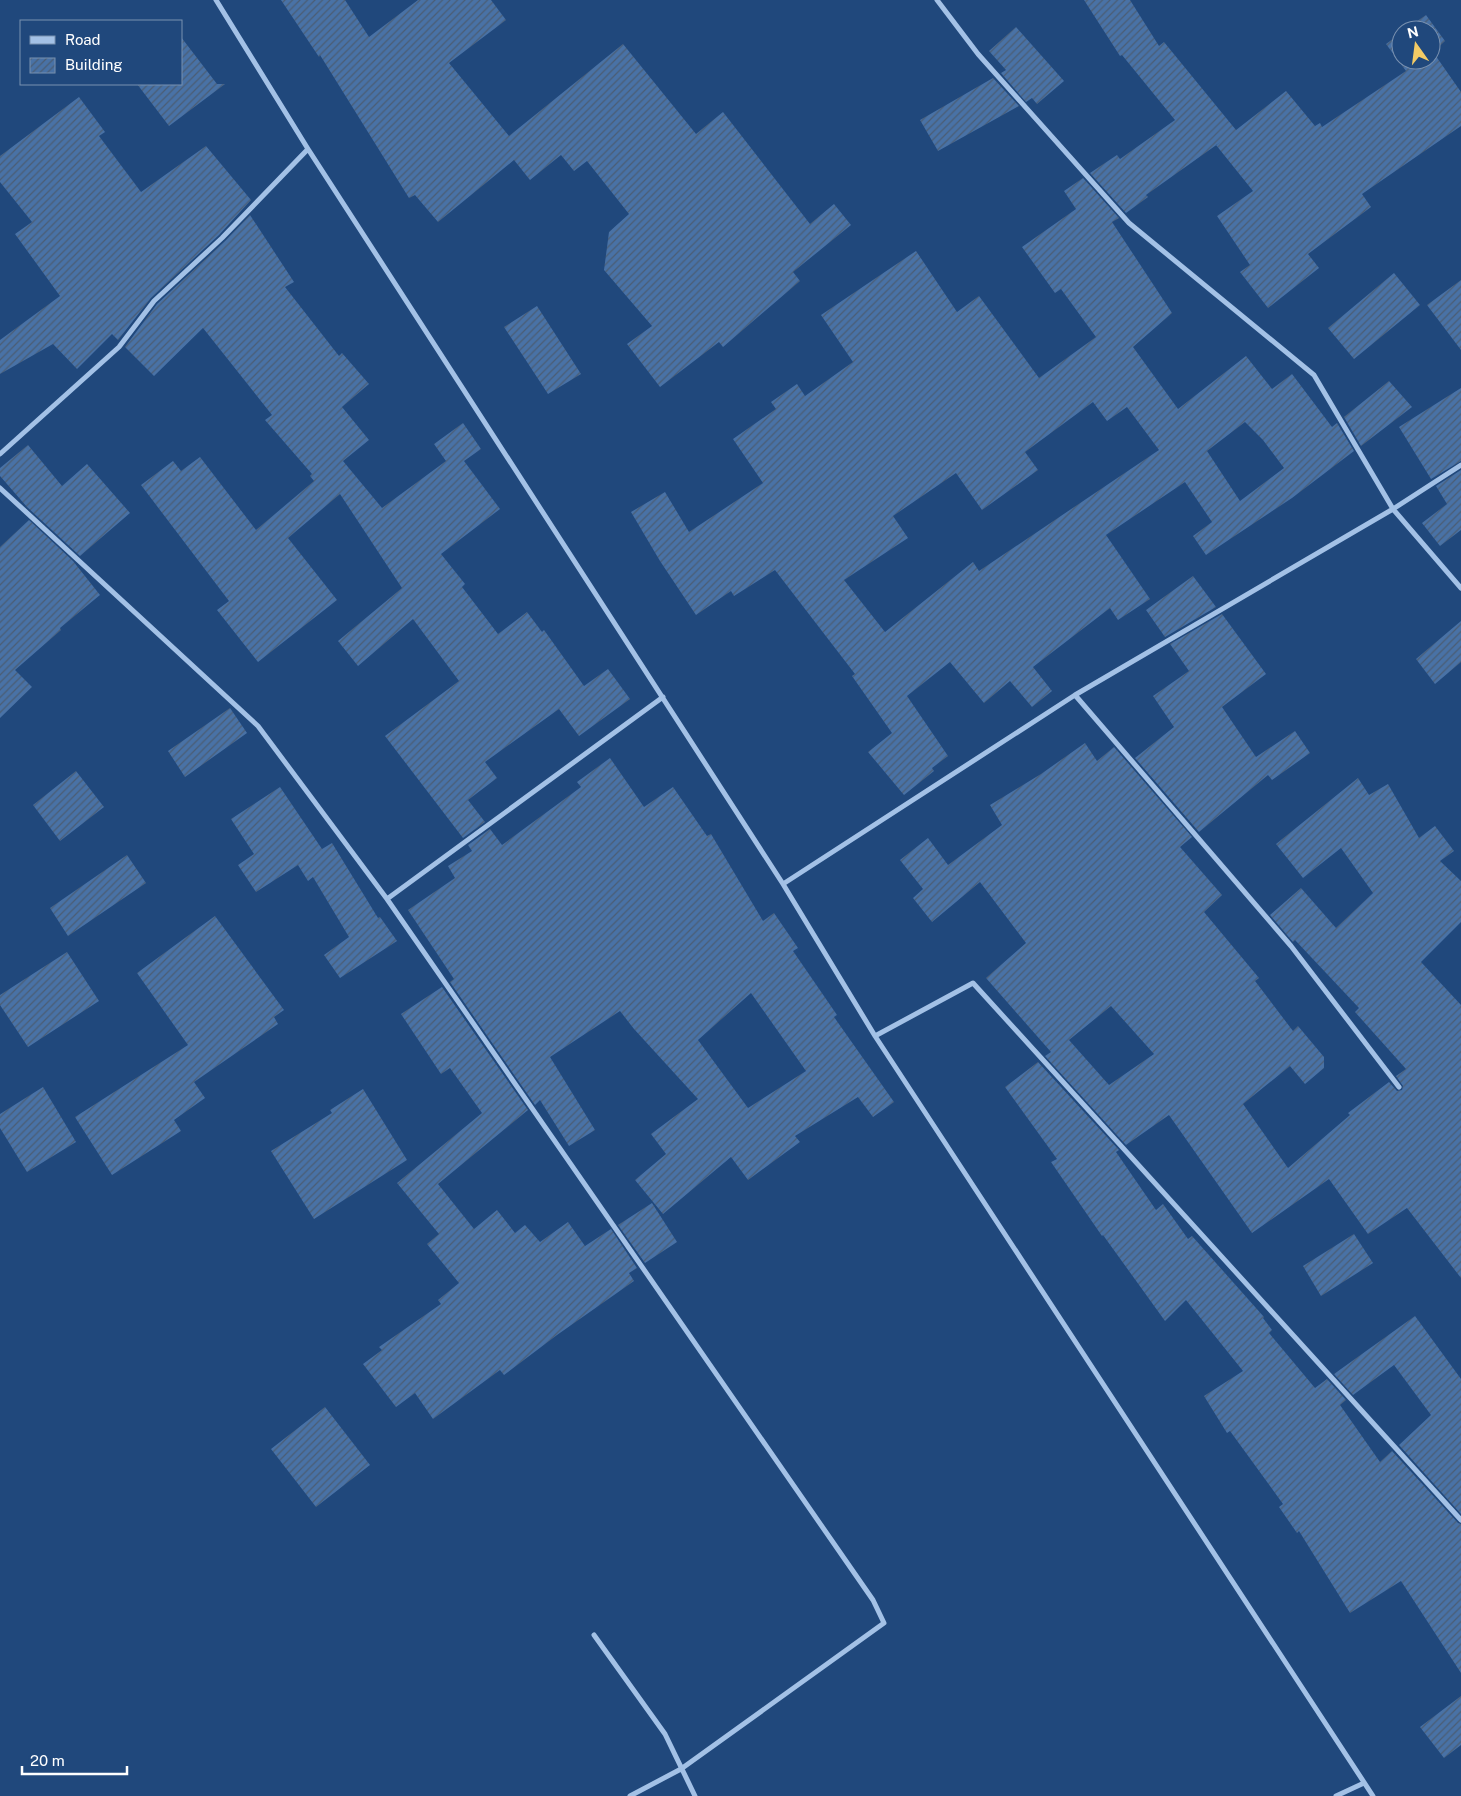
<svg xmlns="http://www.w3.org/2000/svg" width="1461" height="1796" font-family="'Public Sans',sans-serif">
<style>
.building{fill:url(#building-hatch);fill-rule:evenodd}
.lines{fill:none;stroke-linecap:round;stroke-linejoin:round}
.street{stroke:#a3c1e6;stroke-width:5}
</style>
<defs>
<pattern id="building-hatch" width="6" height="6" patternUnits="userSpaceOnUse" patternTransform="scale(1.25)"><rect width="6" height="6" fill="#4972a6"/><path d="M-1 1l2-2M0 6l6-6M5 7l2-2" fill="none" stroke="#4b5d74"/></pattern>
</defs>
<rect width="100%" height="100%" fill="#20487c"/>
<path class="building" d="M 281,0 L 345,0 L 369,37 L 418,0 L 491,0 L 506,20 L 449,63 L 509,136 L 623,44 L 696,134 L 723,112 L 810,224 L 834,204 L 851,225 L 793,272 L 800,281 L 723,347 L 719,342 L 660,387 L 627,344 L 652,326 L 604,270 L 609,232 L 629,214 L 587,161 L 574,171 L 561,155 L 530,180 L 514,160 L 438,222 L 415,195 L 409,198 L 320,55 L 319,57 Z
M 1084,0 L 1130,0 L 1159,46 L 1164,42 L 1236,130 L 1286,91 L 1315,126 L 1320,123 L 1322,127 L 1406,71 L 1386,44 L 1401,33 L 1401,60 L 1431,60 L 1431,30 L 1404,30 L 1426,15 L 1445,41 L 1433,52 L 1461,92 L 1461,126 L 1362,194 L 1371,207 L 1308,254 L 1319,268 L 1268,308 L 1240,272 L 1250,265 L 1217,216 L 1253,191 L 1216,145 L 1222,141 L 1146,195 L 1148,197 L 1126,213 L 1090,173 L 1117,155 L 1120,159 L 1175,120 L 1122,55 L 1120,56 Z
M 1016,27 L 1064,81 L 1037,104 L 1032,98 L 1026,102 L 1001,73 L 1006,70 L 989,51 Z
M 181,37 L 217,84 L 225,84 L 169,126 L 137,84 L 181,84 Z
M 993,78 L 1019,106 L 938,151 L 920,120 Z
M 79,97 L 105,132 L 99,136 L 141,192 L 206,146 L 251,200 L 219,235 L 151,298 L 118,340 L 112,334 L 77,369 L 53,344 L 0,374 L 0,340 L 60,296 L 15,234 L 32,222 L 0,182 L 0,156 Z
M 1083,178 L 1119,218 L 1112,222 L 1172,313 L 1133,347 L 1178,409 L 1246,356 L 1272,389 L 1292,374 L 1332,427 L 1337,423 L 1354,451 L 1292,498 L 1206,555 L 1193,536 L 1212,522 L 1185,482 L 1106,535 L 1150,599 L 1118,620 L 1110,608 L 1033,667 L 1052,691 L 1032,707 L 1010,681 L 984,703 L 950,662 L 907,696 L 948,756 L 932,768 L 934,771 L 904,795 L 868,752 L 892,733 L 852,676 L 855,674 L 775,570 L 734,596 L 731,591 L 696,615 L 660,561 L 631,512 L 665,492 L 689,532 L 763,483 L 733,439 L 776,409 L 771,402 L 797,384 L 805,396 L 853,362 L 821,315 L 916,251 L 957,312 L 979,296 L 1039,378 L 1096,337 L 1061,289 L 1055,293 L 1022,247 L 1076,209 L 1064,191 ZM 1093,402 L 1107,421 L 1127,407 L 1159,450 L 979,571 L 973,562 L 885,632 L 844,580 L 908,538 L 893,516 L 956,473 L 982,510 L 1038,470 L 1025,452 ZM 1245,422 L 1263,440 L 1284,468 L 1240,501 L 1207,451 Z
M 250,215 L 294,282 L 285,287 L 339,356 L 342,353 L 369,384 L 342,407 L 369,440 L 343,461 L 382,508 L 446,461 L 434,444 L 463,423 L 481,449 L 464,461 L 500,509 L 441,554 L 465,584 L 462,587 L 498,634 L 527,612 L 542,632 L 544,630 L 584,686 L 608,669 L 630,699 L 579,736 L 559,709 L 485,762 L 497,778 L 468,800 L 485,822 L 463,838 L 385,736 L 459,681 L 413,619 L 358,666 L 338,641 L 402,588 L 340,494 L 288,538 L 337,600 L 258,662 L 217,610 L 229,601 L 141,485 L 173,461 L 181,471 L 200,457 L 256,530 L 314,481 L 310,476 L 312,474 L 265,420 L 272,415 L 203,328 L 154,376 L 125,347 L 157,304 L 225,241 Z
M 1394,273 L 1420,305 L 1354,359 L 1328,328 Z
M 1461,280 L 1461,350 L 1427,305 Z
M 537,306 L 581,374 L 548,394 L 504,327 Z
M 1389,381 L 1412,407 L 1361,446 L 1344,417 Z
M 1461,388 L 1461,461 L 1431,479 L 1399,427 Z
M 28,445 L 62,486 L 87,464 L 130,513 L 80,556 L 27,507 L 0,476 L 0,468 Z
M 1461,470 L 1461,530 L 1440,546 L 1422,523 L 1447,504 L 1436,486 Z
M 29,520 L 73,561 L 100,595 L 60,628 L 61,630 L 15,670 L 32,687 L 0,718 L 0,547 Z
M 1193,576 L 1216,607 L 1165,637 L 1146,610 Z
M 1222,614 L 1266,674 L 1222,707 L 1256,757 L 1295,731 L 1310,753 L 1272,780 L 1268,775 L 1199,832 L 1135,758 L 1174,727 L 1153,696 L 1189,671 L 1170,644 Z
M 1461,621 L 1461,662 L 1435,684 L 1416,659 Z
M 230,708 L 247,733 L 185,777 L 168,751 Z
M 1085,743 L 1097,761 L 1114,747 L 1192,837 L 1180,847 L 1222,895 L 1204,912 L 1259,978 L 1255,981 L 1293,1031 L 1298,1026 L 1324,1057 L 1324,1068 L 1305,1084 L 1290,1066 L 1243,1104 L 1288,1168 L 1350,1115 L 1348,1113 L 1389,1082 L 1397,1091 L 1402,1090 L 1403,1086 L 1396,1076 L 1406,1069 L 1355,1012 L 1359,1008 L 1295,940 L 1293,942 L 1270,915 L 1301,888 L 1336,928 L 1373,893 L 1341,848 L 1303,878 L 1276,844 L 1358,778 L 1369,795 L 1388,784 L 1419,838 L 1435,826 L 1454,851 L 1440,861 L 1461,881 L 1461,922 L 1421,962 L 1461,1005 L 1461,1278 L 1407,1208 L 1368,1234 L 1329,1179 L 1252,1233 L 1169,1115 L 1126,1145 L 1045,1056 L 1051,1052 L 986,978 L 1026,943 L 980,882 L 932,922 L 913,898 L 923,889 L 900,860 L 928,838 L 948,865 L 1002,825 L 990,805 L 1041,774 ZM 1111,1006 L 1154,1054 L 1109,1085 L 1069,1040 Z
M 610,758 L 644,807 L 673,787 L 707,836 L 711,834 L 763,921 L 774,913 L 798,948 L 793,951 L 837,1015 L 834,1017 L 894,1102 L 873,1117 L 858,1097 L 795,1136 L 800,1142 L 748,1180 L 731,1157 L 663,1214 L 635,1180 L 666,1154 L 651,1134 L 698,1099 L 634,1029 L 620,1011 L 550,1057 L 595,1130 L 569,1146 L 540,1100 L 535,1105 L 450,982 L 454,979 L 408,910 L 455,878 L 448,866 L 472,851 L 468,845 L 490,829 L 502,845 L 581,787 L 577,782 ZM 751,993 L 806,1071 L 748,1108 L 698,1040 Z
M 76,771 L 104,807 L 60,841 L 33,805 Z
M 280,787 L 322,849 L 332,843 L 378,918 L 380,917 L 397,941 L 340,978 L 324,955 L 349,937 L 313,877 L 308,881 L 298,865 L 256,892 L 238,865 L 254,854 L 231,819 Z
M 127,855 L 146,883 L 68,936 L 50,908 Z
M 215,916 L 284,1010 L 274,1017 L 278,1024 L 194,1082 L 205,1098 L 174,1120 L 181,1131 L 112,1175 L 75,1117 L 188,1045 L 137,973 Z
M 67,952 L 99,1001 L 28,1047 L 0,1005 L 0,995 Z
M 442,987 L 528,1110 L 438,1184 L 474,1229 L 497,1210 L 515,1233 L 525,1225 L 540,1242 L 568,1222 L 585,1246 L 611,1229 L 637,1268 L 629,1273 L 634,1281 L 557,1335 L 504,1375 L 500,1370 L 433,1419 L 415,1393 L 396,1407 L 363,1364 L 382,1350 L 379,1347 L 441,1304 L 438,1300 L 459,1283 L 427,1244 L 439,1234 L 397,1183 L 482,1113 L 450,1068 L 441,1074 L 401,1014 Z
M 1038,1062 L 1119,1150 L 1116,1152 L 1156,1210 L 1163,1204 L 1188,1239 L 1192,1236 L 1264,1317 L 1263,1318 L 1272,1330 L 1269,1333 L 1315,1388 L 1327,1379 L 1346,1400 L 1340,1405 L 1380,1462 L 1392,1451 L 1458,1523 L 1461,1524 L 1461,1673 L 1401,1581 L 1350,1613 L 1299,1531 L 1297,1533 L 1279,1507 L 1283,1504 L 1230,1431 L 1227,1433 L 1204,1396 L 1243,1371 L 1186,1300 L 1165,1321 L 1103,1235 L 1102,1236 L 1051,1162 L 1057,1159 L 1005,1087 Z
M 43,1087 L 76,1142 L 27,1172 L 0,1128 L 0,1114 Z
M 363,1089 L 407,1160 L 314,1219 L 271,1151 L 332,1113 L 330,1110 Z
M 652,1203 L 677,1242 L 645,1263 L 618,1225 Z
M 1354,1234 L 1373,1263 L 1321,1296 L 1303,1266 Z
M 1415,1316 L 1461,1379 L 1461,1514 L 1399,1445 L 1431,1415 L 1394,1365 L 1353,1395 L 1334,1374 Z
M 325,1407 L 370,1465 L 316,1507 L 271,1449 Z
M 1461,1696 L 1461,1745 L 1444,1758 L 1420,1727 Z"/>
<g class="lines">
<path class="street" d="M 216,0 L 308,149 L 783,884 L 875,1036 L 1373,1796
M 937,0 L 978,54 L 1129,223 L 1314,375 L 1393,509 L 1461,588
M 0,454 L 119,347 L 154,301 L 222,238 L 308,149
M 0,488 L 258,726 L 387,899 L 873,1600 L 884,1623 L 681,1769 L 630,1796
M 1075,695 L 1291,946 L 1399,1087
M 783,884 L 1075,695 L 1393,509 L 1461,465
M 387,899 L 663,697
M 875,1036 L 973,983 L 1461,1520
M 594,1635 L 665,1734 L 695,1796
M 1336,1796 L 1364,1783"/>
</g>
<rect x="20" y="20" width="162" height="65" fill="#20487c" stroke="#7991b0"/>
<rect x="30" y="36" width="25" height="8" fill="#a3c1e6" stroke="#7991b0"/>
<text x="65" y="45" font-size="15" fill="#ffffff">Road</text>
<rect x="30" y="58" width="25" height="15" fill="url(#building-hatch)" stroke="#7991b0"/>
<text x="65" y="70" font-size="15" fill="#ffffff">Building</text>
<g transform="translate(1416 45) rotate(346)"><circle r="24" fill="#20487c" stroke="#7991b0"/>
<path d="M0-4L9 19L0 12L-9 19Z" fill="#f3cb65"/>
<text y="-8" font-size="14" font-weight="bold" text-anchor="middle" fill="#ffffff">N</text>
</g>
<path d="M22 1766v8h105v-8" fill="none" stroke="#ffffff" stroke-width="2.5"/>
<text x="30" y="1766" font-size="15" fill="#ffffff" stroke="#20487c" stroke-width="4" paint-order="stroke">20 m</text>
</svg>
